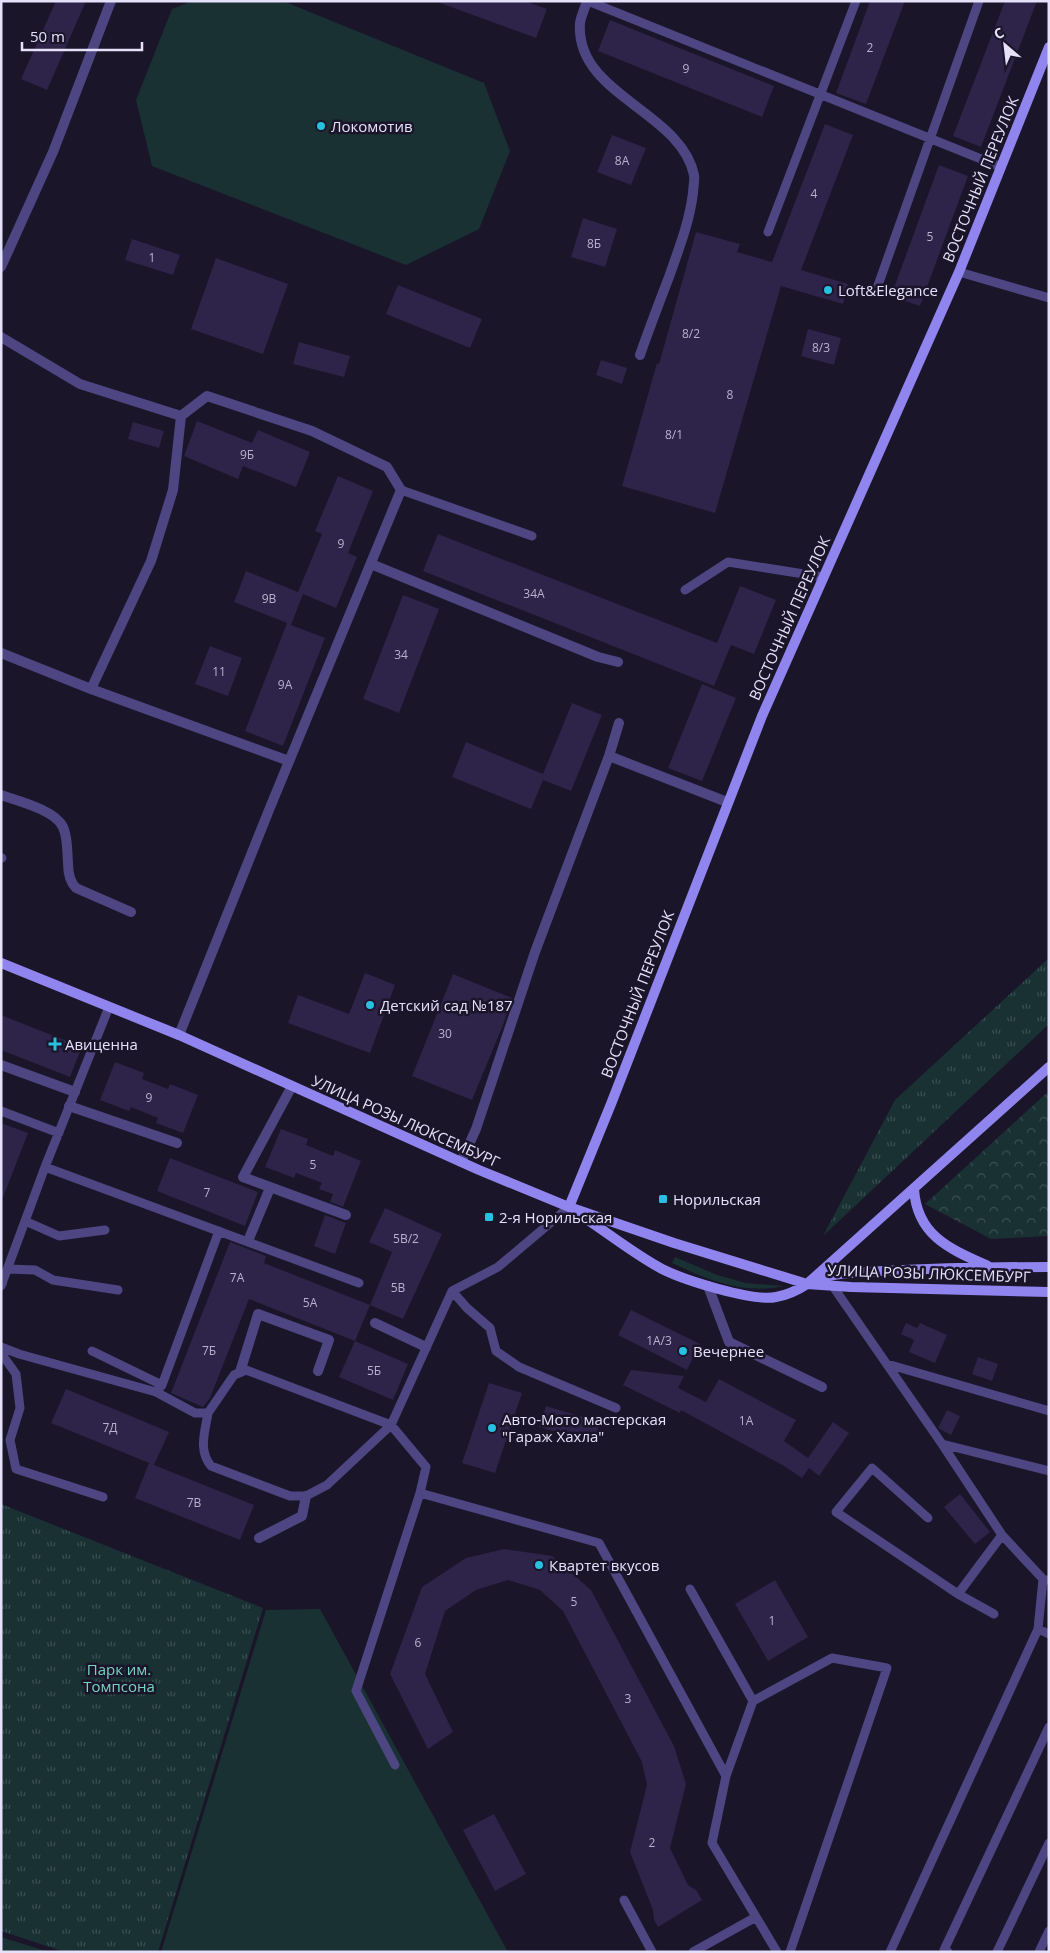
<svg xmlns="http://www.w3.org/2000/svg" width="1050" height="1953" font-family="'Open Sans',sans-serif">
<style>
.green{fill:#193133}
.forest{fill:url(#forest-crowns)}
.park{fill:url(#park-tufts)}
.building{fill:#2e2348}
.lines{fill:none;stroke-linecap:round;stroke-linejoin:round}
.lane{stroke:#4d4682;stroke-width:9}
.street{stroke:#4d4682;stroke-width:10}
.secondary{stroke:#9085ee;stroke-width:10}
.poi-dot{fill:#27c0e1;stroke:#1a1529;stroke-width:2}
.labels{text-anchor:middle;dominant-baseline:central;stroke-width:5;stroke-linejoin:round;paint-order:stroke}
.number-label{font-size:12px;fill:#b8b2ce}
.poi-label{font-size:15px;fill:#e6e1fb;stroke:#1a1529;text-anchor:start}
.street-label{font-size:15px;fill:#e6e1fb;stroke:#1a1529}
.park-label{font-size:15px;fill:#76d3c3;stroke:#1a1529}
</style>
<defs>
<pattern id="forest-crowns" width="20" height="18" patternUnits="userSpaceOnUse" patternTransform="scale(1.25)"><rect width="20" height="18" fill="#193133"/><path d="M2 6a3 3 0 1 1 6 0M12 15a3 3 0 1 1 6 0" fill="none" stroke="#3a4f51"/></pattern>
<pattern id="park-tufts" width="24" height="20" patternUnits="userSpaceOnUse" patternTransform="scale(1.25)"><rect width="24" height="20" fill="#193133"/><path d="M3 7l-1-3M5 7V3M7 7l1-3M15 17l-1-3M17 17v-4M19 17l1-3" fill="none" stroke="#3a4f51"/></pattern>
</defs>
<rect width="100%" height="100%" fill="#1a1529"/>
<path class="green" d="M 192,1 L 283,1 L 484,83 L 510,151 L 479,229 L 406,265 L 152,166 L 136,100 L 172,9 Z
M 675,1257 L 717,1275 L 746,1283 L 784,1286 C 744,1295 707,1280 672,1263 Z
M 320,1609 L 508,1952 L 161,1952 L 266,1610 Z
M 1,1937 L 49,1952 L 1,1952 Z"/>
<path class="forest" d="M 1049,1091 L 1049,1236 L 991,1239 L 925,1204 Z"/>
<path class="park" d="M 1049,958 L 1049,1024 L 823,1236 L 895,1100 Z
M 1,1504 L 263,1608 L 158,1952 L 65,1952 L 1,1931 Z"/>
<path class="building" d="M 56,1 L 86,1 L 47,90 L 21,79 Z
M 440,1 L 525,1 L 547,9 L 536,38 L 440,3 Z
M 870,1 L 905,1 L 866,104 L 836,93 Z
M 1005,1 L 1037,1 L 981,147 L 953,136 Z
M 610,20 L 774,86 L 762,117 L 598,51 Z
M 825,124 L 853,135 L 801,270 L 848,284 L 843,304 L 781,286 L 715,513 L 622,486 L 657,363 L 659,364 L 696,232 L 740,244 L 737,252 L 772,262 Z
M 612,135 L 646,148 L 631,185 L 597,172 Z
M 939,165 L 968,176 L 920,306 L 891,296 Z
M 583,218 L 617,229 L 605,267 L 571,257 Z
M 132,239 L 180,255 L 173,275 L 125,260 Z
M 216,258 L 288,284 L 263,354 L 191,329 Z
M 398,285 L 482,319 L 470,348 L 386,314 Z
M 808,329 L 841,338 L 834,365 L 801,356 Z
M 299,342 L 350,356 L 344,377 L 293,364 Z
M 601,360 L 627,368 L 622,384 L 596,375 Z
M 197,421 L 252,443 L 258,430 L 310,452 L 296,487 L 243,466 L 238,479 L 184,456 Z
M 133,422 L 164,431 L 159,448 L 128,439 Z
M 338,476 L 373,491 L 348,553 L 357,557 L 336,608 L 298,592 L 322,534 L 315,531 Z
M 438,534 L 717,643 L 740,586 L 776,600 L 754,654 L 731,645 L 714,686 L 423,571 Z
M 246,571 L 303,594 L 291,625 L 325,638 L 283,746 L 245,731 L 287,623 L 234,602 Z
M 403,595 L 439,609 L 399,713 L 363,699 Z
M 210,646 L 242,658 L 228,696 L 195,684 Z
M 702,684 L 736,698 L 702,781 L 668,768 Z
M 572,703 L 602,715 L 571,791 L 543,780 L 531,809 L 452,777 L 466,742 L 543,774 Z
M 365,973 L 395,985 L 370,1053 L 288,1023 L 298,995 L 349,1014 Z
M 453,974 L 512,998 L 503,1025 L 472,1100 L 412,1076 Z
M 1,1015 L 82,1047 L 70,1077 L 1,1050 Z
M 115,1062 L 144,1073 L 142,1079 L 168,1089 L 170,1084 L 198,1095 L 183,1133 L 156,1123 L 158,1118 L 131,1107 L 129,1111 L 100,1100 Z
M 1,1123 L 28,1133 L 2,1200 L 1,1200 Z
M 281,1129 L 308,1139 L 306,1145 L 333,1156 L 335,1150 L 361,1161 L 343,1207 L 330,1202 L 333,1194 L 319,1189 L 322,1183 L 296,1173 L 294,1178 L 265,1167 Z
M 170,1158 L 258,1192 L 245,1226 L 157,1191 Z
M 385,1208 L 442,1234 L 403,1319 L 370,1305 L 392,1252 L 369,1242 Z
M 325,1215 L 346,1223 L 335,1254 L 314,1246 Z
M 230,1242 L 266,1256 L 264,1263 L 370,1305 L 355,1341 L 249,1299 L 210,1398 L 203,1407 L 171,1393 Z
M 631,1310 L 700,1344 L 687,1370 L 618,1335 Z
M 906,1323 L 917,1328 L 920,1323 L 947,1335 L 935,1363 L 909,1352 L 914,1340 L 901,1334 Z
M 355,1341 L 408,1364 L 393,1400 L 339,1377 Z
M 978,1357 L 998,1364 L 992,1381 L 972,1374 Z
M 631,1370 L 684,1376 L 678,1388 L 706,1402 L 719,1379 L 796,1420 L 784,1441 L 808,1458 L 833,1422 L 849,1433 L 819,1476 L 809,1468 L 802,1478 L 784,1466 L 681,1410 L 680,1413 L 623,1385 Z
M 489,1383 L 522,1393 L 495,1473 L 462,1463 Z
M 66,1389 L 169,1432 L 154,1465 L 254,1505 L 240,1540 L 135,1498 L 149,1463 L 154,1465 L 51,1423 Z
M 546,1406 L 600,1422 L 594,1443 L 539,1427 Z
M 947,1410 L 960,1416 L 951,1435 L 938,1428 Z
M 960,1494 L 990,1532 L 975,1544 L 944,1507 Z
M 504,1549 L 552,1556 L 591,1590 L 674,1746 L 686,1784 L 670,1848 L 688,1885 L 696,1890 L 702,1900 L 658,1927 L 654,1920 L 653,1910 L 630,1852 L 647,1785 L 642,1762 L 563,1611 L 540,1590 L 508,1580 L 476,1590 L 445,1611 L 425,1674 L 453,1732 L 428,1749 L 390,1674 L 422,1587 L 466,1558 Z
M 775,1580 L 808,1637 L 768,1661 L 735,1604 Z
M 494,1814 L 526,1874 L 495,1891 L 463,1830 Z"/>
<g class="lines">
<path class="lane" d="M 588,1 L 1001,167
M 768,232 L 856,1
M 959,272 L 1049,298
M 876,291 L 979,1
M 401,490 L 532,536
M 685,590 L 728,562 L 823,577
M 1,858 L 2,858
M 1,1111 L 59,1133
M 45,1167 L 359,1283
M 25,1221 L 59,1236 L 105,1230
M 8,1269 L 35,1270 L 53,1280 L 118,1290
M 832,1285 L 942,1444 L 1002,1535 L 1043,1579 L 1047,1580
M 1,1286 L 45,1167 L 109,1007
M 452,1291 L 467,1308 L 490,1328 L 496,1351 L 519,1367 L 616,1408
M 1,1347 L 19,1354 L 156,1392 L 162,1385 L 219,1231
M 92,1351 L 162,1385
M 1,1353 L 16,1374 L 20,1408 L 10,1440 L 16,1469 L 103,1497
M 887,1364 L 1049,1411
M 156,1392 L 195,1413 L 208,1413 L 234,1375 L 246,1370 L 391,1425 L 452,1291 L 498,1267 L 569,1207
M 208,1413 C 205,1432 198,1450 211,1466 L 290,1496 L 306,1496 L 327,1485 L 391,1425 L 426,1467 L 420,1493 L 599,1543 L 726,1776
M 942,1444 L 1049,1471
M 928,1518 L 872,1468 L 836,1512 L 958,1594 L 1002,1535
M 690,1589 L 753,1701
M 958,1594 L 994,1614
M 1038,1629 L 1049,1634
M 395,1765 L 356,1691 L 420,1493
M 624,1900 L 652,1952
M 693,1952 L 756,1917
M 777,1952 L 712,1843 L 726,1776 L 753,1701 L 832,1658 L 887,1668 L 790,1952
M 890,1952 L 1038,1629 L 1043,1579
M 948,1952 L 944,1950 L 1049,1727
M 997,1952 L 1049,1843
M 1039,1952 L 1049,1931"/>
<path class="street" d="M 587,1 C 585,8 581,16 580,23 C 575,95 681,111 694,175 C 695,180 693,188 693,193 C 689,224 679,248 669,277 C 659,303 649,329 640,355
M 1,267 L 53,152 L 111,1
M 1,337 L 80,384 L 181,416 L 173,490 L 151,561 L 91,689
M 371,564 L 598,657 L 618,662
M 1,653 L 91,689 L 289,761
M 609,756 L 727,802
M 1,795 C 18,801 55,810 63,827 C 68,838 67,851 68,863 C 68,872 69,881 76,888 L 131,912
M 179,1035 L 269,810 L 401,490 L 387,467 L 312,431 L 207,396 L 181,416
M 1,1065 L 75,1092
M 292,1086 L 243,1177 L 346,1215
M 69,1106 L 177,1143
M 461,1162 L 476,1129 L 535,952 L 609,756 L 619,723
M 248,1241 L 270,1188
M 1,1282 L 2,1283
M 708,1286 L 729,1342 L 822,1387
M 375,1323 L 426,1347
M 240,1372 L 258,1314 L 329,1340 L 318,1371
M 259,1538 L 302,1516 L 306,1496"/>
<path class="secondary" d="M 1,963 L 179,1035 L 479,1170 L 569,1207 L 674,1243 L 807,1284 L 851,1287 L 1049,1292
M 914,1189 C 917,1236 950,1249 988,1266
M 569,1207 L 611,1104 L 762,716 L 959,272 L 1049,47
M 582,1216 C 608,1233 634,1254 662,1269 C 684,1280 753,1302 776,1297 C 788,1295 798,1290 807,1284 L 1049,1067
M 815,1280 C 837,1272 860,1273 883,1271 C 939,1268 993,1267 1049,1267"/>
</g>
<g class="poi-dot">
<circle cx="321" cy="126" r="5"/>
<circle cx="828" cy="290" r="5"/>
<circle cx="370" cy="1005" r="5"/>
<path d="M52.5 1036.5h5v5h5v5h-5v5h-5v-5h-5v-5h5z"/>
<rect x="658" y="1194" width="10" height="10" rx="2.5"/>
<rect x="484" y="1212" width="10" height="10" rx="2.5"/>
<circle cx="683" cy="1351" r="5"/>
<circle cx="492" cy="1428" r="5"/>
<circle cx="539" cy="1565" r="5"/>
</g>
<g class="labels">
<g class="number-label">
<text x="870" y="47">2</text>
<text x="686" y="68">9</text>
<text x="622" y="160">8А</text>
<text x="814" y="193">4</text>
<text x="930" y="236">5</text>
<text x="594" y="243">8Б</text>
<text x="152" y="257">1</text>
<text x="691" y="333">8/2</text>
<text x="821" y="347">8/3</text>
<text x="730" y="394">8</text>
<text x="674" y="434">8/1</text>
<text x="247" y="454">9Б</text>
<text x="341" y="543">9</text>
<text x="534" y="593">34А</text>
<text x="269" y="598">9В</text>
<text x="401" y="654">34</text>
<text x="219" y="671">11</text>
<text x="285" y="684">9А</text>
<text x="445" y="1033">30</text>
<text x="149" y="1097">9</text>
<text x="313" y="1164">5</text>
<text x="207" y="1192">7</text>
<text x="406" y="1238">5В/2</text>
<text x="237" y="1277">7А</text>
<text x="398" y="1287">5В</text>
<text x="310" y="1302">5А</text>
<text x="659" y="1340">1А/3</text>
<text x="209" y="1350">7Б</text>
<text x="374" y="1370">5Б</text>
<text x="746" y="1420">1А</text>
<text x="110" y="1427">7Д</text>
<text x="194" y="1502">7В</text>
<text x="574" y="1601">5</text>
<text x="772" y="1620">1</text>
<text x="418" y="1642">6</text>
<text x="628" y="1698">3</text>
<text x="652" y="1842">2</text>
</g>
<g class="poi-label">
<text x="331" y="126">Локомотив</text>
<text x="838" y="290">Loft&amp;Elegance</text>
<text x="380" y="1005">Детский сад №187</text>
<text x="65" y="1044">Авиценна</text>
<text x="673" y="1199">Норильская</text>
<text x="499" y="1217">2-я Норильская</text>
<text x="693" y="1351">Вечернее</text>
<text x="502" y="1419">Авто-Мото мастерская<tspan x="502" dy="17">"Гараж Хахла"</tspan></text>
<text x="549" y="1565">Квартет вкусов</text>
</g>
<g class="street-label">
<text transform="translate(980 179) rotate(-68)">ВОСТОЧНЫЙ ПЕРЕУЛОК</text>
<text transform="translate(789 618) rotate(-66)">ВОСТОЧНЫЙ ПЕРЕУЛОК</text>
<text transform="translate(637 994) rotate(-69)">ВОСТОЧНЫЙ ПЕРЕУЛОК</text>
<text transform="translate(406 1121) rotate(24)">УЛИЦА РОЗЫ ЛЮКСЕМБУРГ</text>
<text transform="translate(929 1273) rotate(2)">УЛИЦА РОЗЫ ЛЮКСЕМБУРГ</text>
</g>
<g class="park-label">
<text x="119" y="1669">Парк им.<tspan x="119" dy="17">Томпсона</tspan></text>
</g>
</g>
<rect width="1050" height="1953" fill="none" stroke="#e6e1fb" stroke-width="5"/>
<g transform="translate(1005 45) rotate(332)" stroke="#1a1529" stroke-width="4" paint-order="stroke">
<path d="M0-4L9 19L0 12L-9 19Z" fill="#e6e1fb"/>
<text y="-8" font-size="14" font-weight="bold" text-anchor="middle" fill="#e6e1fb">С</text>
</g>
<path d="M22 42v8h120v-8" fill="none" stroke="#e6e1fb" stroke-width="2.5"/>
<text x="30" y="42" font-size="15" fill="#e6e1fb" stroke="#1a1529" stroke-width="4" paint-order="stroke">50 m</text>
</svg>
